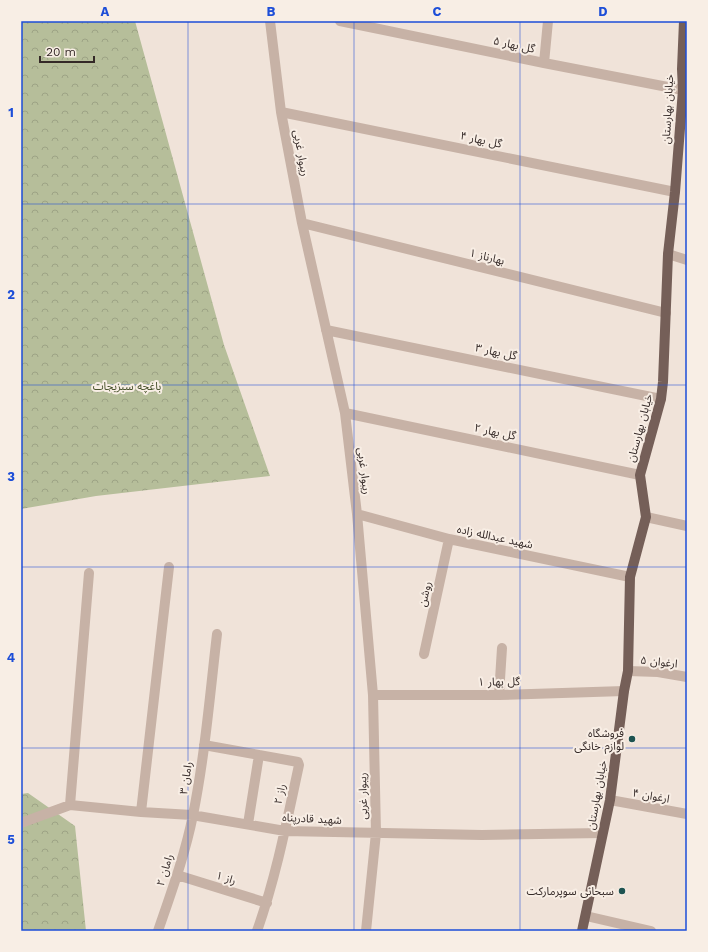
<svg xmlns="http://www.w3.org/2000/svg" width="708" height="952" font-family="'Work Sans','Noto Sans Arabic',sans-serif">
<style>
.forest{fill:url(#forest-crowns)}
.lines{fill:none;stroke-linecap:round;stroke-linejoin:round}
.minor{stroke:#c7b2a6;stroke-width:10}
.major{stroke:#755f58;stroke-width:10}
.grid{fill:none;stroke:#1d4ed8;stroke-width:1;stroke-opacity:0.55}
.poi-dot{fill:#1e5351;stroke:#f8eee5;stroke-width:1.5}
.labels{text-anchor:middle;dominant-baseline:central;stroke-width:4;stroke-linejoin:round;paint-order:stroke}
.street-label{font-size:11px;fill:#342927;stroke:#f8eee5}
.park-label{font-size:11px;fill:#47512b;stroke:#f8eee5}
.poi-label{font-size:11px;fill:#342927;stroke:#f8eee5;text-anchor:end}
.neatline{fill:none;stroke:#1d4ed8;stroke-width:1.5}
.grid-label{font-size:13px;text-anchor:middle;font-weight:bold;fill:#1d4ed8}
</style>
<defs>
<pattern id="forest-crowns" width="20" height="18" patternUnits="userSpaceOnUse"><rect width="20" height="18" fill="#b6be9a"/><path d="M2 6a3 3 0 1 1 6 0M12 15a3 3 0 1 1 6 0" fill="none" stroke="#9da385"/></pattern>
</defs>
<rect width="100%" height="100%" fill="#f0e3d9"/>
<path class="forest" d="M 21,21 L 135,21 L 224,345 L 270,476 L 96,496 L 21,509 Z
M 28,793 L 75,826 L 86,931 L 21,931 L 21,794 Z"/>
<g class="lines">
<path class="minor" d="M 270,21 L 281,112 L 302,223 L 345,413 L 357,514 L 373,695 L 376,833 L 366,931
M 340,21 L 544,63 L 683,90
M 544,63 L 548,21
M 281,112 L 675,192
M 302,223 L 666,313
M 668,254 L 687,260
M 326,330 L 661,399
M 345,413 L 640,475
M 357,514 L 449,539 L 630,577
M 646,517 L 687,526
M 424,654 L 449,539
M 628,671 L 658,672 L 687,677
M 373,695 L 499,695 L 624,691
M 499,695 L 502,648
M 204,745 L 298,762 L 299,765 C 287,821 276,877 257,931
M 610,800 L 687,814
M 70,805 L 89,573
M 141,812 L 169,567
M 21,823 L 70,805 L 141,812 L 192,815 L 285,831 L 482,835 L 602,833
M 248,824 L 259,755
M 177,875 L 267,903
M 586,916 L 651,931
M 158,931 C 171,893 185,855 193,815 C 205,755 210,694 217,634"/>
<path class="major" d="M 582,931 L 610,800 L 624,691 L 628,671 L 630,577 L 646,517 L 640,475 L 661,399 L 663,382 L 668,254 L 675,192 L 683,90 L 682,69 L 684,21"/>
</g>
<path class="grid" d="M 188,21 L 188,931M 354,21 L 354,931M 520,21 L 520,931M 21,204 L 687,204M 21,385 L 687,385M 21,567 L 687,567M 21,748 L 687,748"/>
<g class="poi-dot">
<circle cx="632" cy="739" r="4"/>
<circle cx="622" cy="891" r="4"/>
</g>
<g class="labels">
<g class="street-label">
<text transform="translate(514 45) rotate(12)">گل بهار ۵</text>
<text transform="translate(668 109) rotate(-87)">خیابان بهارستان</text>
<text transform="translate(481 140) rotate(12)">گل بهار ۴</text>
<text transform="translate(301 153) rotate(80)">ریبوار غربی</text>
<text transform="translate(487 257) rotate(14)">بهارناز ۱</text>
<text transform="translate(496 352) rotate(12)">گل بهار ۳</text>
<text transform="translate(640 428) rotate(-75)">خیابان بهارستان</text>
<text transform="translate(495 432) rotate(12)">گل بهار ۲</text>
<text transform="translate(364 471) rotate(83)">ریبوار غربی</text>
<text transform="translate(495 537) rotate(12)">شهید عبدالله زاده</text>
<text transform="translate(425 594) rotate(-78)">روشن</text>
<text transform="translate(659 662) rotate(6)">ارغوان ۵</text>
<text transform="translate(499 682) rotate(-1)">گل بهار ۱</text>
<text transform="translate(186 778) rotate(-81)">رامان ۳</text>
<text transform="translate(280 794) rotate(-78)">راز ۲</text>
<text transform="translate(597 795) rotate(-80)">خیابان بهارستان</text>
<text transform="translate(363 796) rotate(-91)">ریبوار غربی</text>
<text transform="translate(651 796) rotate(10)">ارغوان ۴</text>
<text transform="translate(312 819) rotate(3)">شهید قادرپناه</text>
<text transform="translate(165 870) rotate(-73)">رامان ۲</text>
<text transform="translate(226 878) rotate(18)">راز ۱</text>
</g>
<g class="park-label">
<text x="127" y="386">باغچه سبزیجات</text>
</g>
<g class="poi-label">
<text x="624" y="733">فروشگاه<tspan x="624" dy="13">لوازم خانگی</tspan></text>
<text x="614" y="891">سبحانی سوپرمارکت</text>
</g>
</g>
<rect width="708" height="952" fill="none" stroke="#f8eee5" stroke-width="44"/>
<path d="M40 56v6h54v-6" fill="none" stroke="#342927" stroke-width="2"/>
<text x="46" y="56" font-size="12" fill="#342927" stroke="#f8eee5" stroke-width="3" paint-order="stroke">20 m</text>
<rect x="22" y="22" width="664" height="908" class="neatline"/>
<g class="grid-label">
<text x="105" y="16">A</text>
<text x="271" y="16">B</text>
<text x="437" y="16">C</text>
<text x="603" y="16">D</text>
<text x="11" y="117">1</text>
<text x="11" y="299">2</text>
<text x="11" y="481">3</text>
<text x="11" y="662">4</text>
<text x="11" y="844">5</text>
</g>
</svg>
